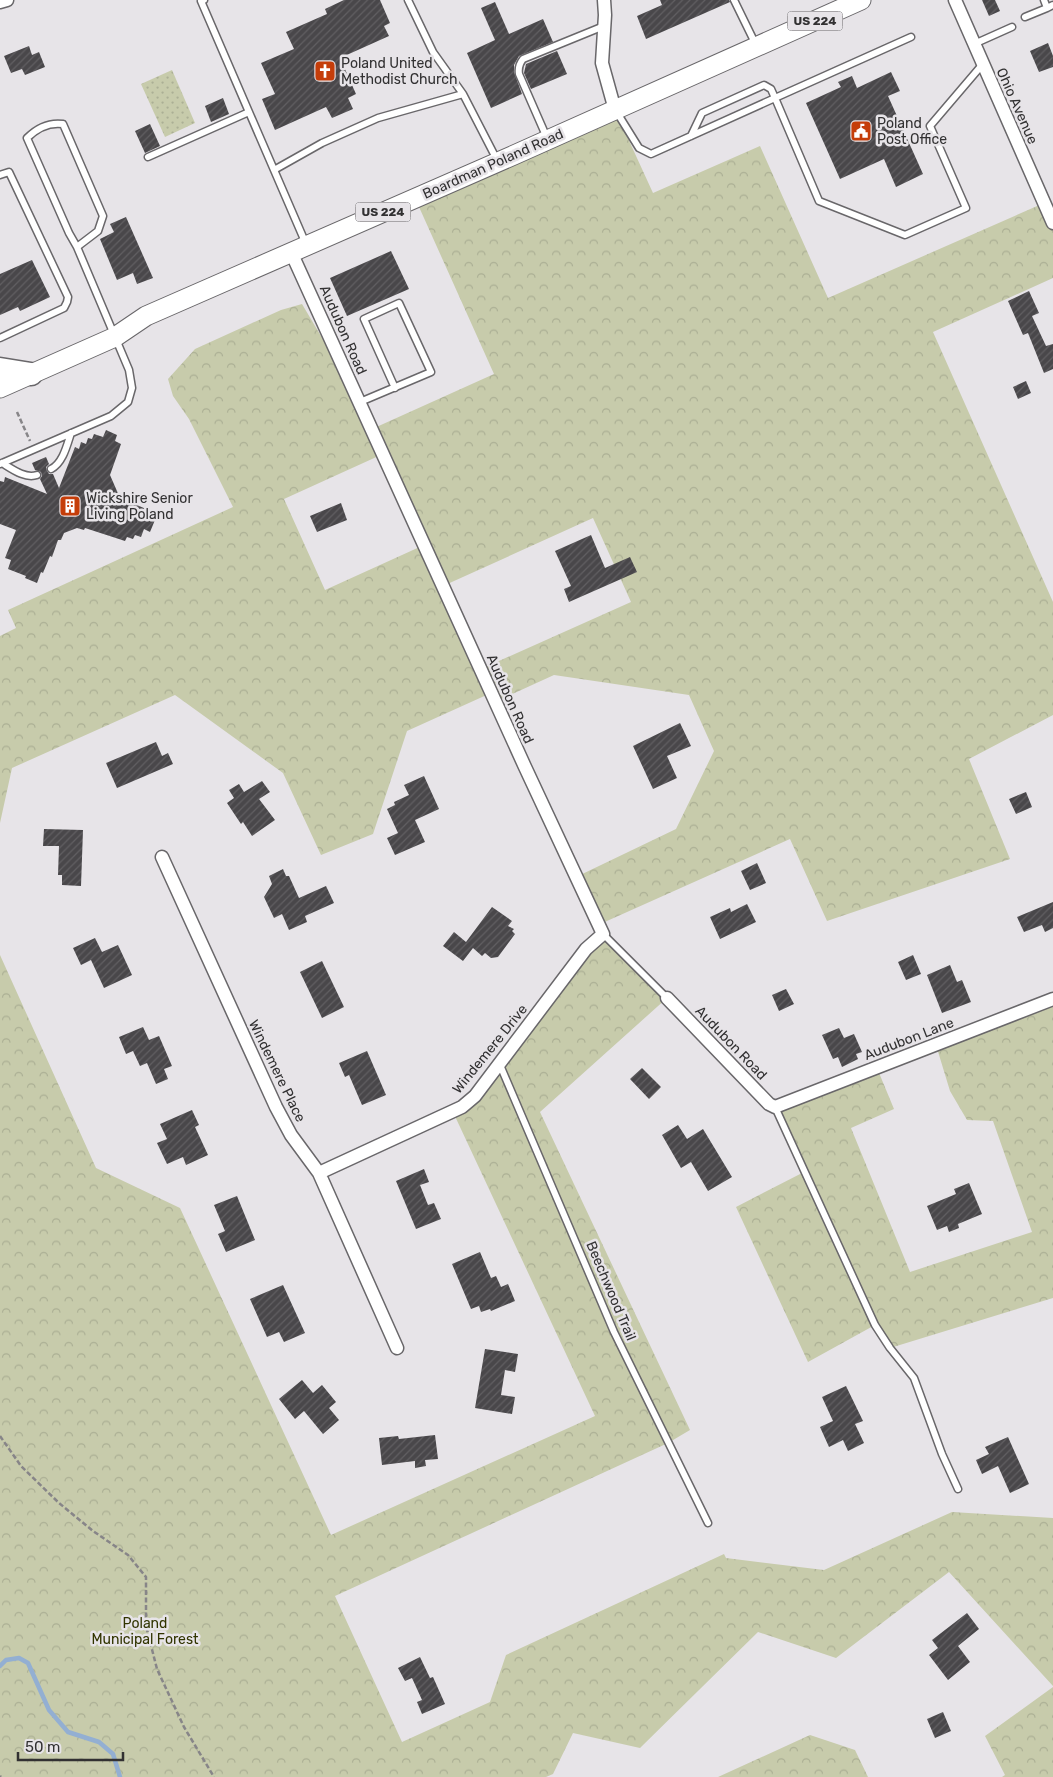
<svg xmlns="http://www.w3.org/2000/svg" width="1053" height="1777" font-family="Rubik,sans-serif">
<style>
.forest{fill:url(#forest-crowns);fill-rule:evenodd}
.park{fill:url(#park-dots)}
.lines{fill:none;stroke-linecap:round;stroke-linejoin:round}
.stream{stroke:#93afd2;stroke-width:4.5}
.building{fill:url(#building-hatch)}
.service-casing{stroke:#69676a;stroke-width:9}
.minor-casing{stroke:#69676a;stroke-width:15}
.primary-casing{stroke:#69676a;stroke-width:21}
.motorway-casing{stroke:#69676a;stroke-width:25}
.path{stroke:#878588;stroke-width:2.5;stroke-dasharray:5 2.5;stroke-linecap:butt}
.service{stroke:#fff;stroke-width:6}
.minor{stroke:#fff;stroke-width:12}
.primary{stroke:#fff;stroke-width:19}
.motorway{stroke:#fff;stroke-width:22}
.labels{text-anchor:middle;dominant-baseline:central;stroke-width:5;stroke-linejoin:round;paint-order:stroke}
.shield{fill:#e7e4e8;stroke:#686769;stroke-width:1}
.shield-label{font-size:12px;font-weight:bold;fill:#323132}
.poi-label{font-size:14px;fill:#323132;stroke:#e7e4e8;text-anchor:start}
.street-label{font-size:14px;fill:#323132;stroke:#e7e4e8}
.park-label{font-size:14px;fill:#313400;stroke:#e7e4e8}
</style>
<defs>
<pattern id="forest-crowns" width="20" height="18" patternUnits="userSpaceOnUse" patternTransform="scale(1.25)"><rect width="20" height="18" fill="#c7cbab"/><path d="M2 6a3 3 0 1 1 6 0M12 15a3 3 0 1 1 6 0" fill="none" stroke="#abaf94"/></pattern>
<pattern id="park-dots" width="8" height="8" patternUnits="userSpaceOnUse" patternTransform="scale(1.25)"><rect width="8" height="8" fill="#c7cbab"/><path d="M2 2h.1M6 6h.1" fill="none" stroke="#abaf94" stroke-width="1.8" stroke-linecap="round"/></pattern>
<pattern id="building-hatch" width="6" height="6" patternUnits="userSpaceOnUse" patternTransform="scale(1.25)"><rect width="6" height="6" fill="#49474a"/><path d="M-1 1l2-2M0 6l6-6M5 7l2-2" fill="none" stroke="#615f62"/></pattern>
</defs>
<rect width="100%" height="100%" fill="#e7e4e8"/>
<path class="forest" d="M 615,110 L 653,193 L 760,146 L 828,298 L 1044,203 L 1053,223 L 1053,278 L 933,332 L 1053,602 L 1053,715 L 969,759 L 1010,859 L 827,921 L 790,839 L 598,925 L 576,877 L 676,829 L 714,751 L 689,695 L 554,675 L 495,702 L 491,693 L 407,731 L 373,834 L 321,855 L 283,773 L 175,695 L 12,768 L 0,823 L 0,636 L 16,628 L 8,610 L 233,507 L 189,419 L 173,396 L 168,379 L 195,349 L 281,310 L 302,304 L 360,402 L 372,429 L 494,374 L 415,198 ZM 383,454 L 424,545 L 325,590 L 284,499 ZM 593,518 L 631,602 L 481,669 L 443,586 Z
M 603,934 L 667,998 L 540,1112 L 690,1430 L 668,1443 L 335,1596 L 402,1742 L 490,1702 L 506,1655 L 724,1554 L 726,1558 L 824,1570 L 952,1512 L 1053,1518 L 1053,1686 L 949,1572 L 836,1658 L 758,1632 L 640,1748 L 573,1733 L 553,1774 L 546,1777 L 0,1777 L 0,955 L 96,1168 L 180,1208 L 331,1535 L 595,1416 L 453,1112 L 462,1107 Z
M 1053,999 L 1053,1298 L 890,1348 L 875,1325 L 808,1362 L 736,1207 L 804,1172 L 775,1107 L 877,1068 L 894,1109 L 851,1128 L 910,1272 L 1032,1232 L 993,1121 L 967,1120 L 950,1091 L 936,1045 Z
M 1053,1687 L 1053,1777 L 1002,1777 L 1005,1775 L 985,1736 Z
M 810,1735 L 855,1750 L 868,1777 L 718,1777 Z"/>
<path class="park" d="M 172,70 L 195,123 L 165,137 L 141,84 Z"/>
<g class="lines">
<path class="stream" d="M 0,1666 L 6,1660 L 19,1658 L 28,1663 L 49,1710 L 68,1732 L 99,1742 L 113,1754 L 120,1777"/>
</g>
<path class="building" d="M 344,0 L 380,0 L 390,23 L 384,26 L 389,36 L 340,58 L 356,94 L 348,98 L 353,109 L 332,118 L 326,107 L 275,130 L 262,99 L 275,94 L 261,63 L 294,49 L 286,32 L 327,14 L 325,9 Z
M 660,0 L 729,0 L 730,2 L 646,39 L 637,16 L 662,5 Z
M 982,0 L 995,0 L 1000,11 L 989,16 Z
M 495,2 L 509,34 L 543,19 L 553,42 L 519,56 L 514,65 L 514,72 L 522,94 L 491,108 L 467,53 L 495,40 L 481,8 Z
M 1048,43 L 1053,56 L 1053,67 L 1039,72 L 1030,51 Z
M 29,46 L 32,55 L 39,52 L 45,67 L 25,75 L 22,69 L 11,73 L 4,56 Z
M 557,51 L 567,74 L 531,89 L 524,73 L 526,64 Z
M 891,72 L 900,91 L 888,96 L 923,174 L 896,187 L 884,159 L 840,179 L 806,103 L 841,87 L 838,82 L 852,76 L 857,88 Z
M 223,98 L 229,114 L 211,122 L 205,106 Z
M 150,124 L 160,146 L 145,153 L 135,131 Z
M 126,217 L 153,278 L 137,284 L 133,273 L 117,280 L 100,239 L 114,232 L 110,224 Z
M 391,251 L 409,289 L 347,316 L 330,278 Z
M 32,260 L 50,297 L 20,311 L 18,307 L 0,315 L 0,274 Z
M 1029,291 L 1039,313 L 1032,316 L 1046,346 L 1053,344 L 1053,369 L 1044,373 L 1028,333 L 1023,335 L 1008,301 Z
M 1026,381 L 1031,393 L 1018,399 L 1013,387 Z
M 106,430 L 117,435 L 115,441 L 121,444 L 110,475 L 120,498 L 151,511 L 148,517 L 155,520 L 150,532 L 144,529 L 141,537 L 135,535 L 133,539 L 127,537 L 125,541 L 85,528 L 84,530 L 77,528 L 64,533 L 61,540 L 58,540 L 52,557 L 50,556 L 43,573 L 41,572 L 37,583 L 25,578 L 26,576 L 8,569 L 11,560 L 5,558 L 16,530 L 0,524 L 0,481 L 4,482 L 5,477 L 47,494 L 40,479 L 42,476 L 41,472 L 35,470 L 32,463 L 46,457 L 49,464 L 46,467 L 47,471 L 49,474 L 53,474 L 59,488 L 75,447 L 79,449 L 81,442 L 86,444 L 88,438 L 92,439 L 94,434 L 103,437 Z
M 341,503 L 347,520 L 317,532 L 310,516 Z
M 591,535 L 605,568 L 630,557 L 637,572 L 569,602 L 564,589 L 571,586 L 555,551 Z
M 680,723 L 691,746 L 667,756 L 677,778 L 653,789 L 633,746 Z
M 156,742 L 162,756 L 168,753 L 173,764 L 117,788 L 106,763 Z
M 424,776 L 439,809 L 415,820 L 425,842 L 395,855 L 387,838 L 398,833 L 387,809 L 395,805 L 394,802 L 409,795 L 404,785 Z
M 262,781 L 270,792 L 259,799 L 275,820 L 252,836 L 243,822 L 241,824 L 227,803 L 234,798 L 229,790 L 239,784 L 244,792 Z
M 1026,792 L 1032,807 L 1016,814 L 1009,799 Z
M 44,829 L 83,830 L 81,886 L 62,885 L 62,875 L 58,875 L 59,846 L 43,846 Z
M 757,863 L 766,883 L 750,890 L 741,871 Z
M 283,869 L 286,876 L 289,876 L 299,898 L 326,886 L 334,903 L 305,916 L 307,922 L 289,930 L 282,914 L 274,918 L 264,897 L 272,884 L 269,876 Z
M 1053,902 L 1053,928 L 1045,932 L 1042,925 L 1024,932 L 1017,917 Z
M 747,904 L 756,922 L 720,939 L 710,917 L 730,908 L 731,912 Z
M 492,907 L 512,921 L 508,926 L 514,929 L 512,931 L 515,934 L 498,957 L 491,958 L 485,953 L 482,956 L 473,948 L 463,961 L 443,946 L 454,932 L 466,942 Z
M 95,938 L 102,952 L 118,945 L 132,975 L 104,988 L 91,960 L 81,965 L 73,948 Z
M 913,955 L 921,974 L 906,980 L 898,962 Z
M 322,961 L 344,1007 L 322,1018 L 300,972 Z
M 950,965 L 957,982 L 962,980 L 971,1002 L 942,1013 L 927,975 Z
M 786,989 L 794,1004 L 779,1011 L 772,995 Z
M 143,1027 L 149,1040 L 159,1036 L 172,1066 L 164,1069 L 168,1079 L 156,1084 L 147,1063 L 140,1066 L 133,1051 L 126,1054 L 119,1037 Z
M 839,1028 L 844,1038 L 854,1034 L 862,1052 L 856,1054 L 858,1059 L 842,1067 L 838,1057 L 833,1059 L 822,1035 Z
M 367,1051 L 386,1095 L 362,1105 L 349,1075 L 345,1077 L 339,1063 Z
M 642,1068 L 661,1087 L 649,1099 L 630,1079 Z
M 192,1110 L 199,1125 L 195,1127 L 208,1155 L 186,1165 L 183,1157 L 167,1164 L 157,1143 L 167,1139 L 160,1124 Z
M 678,1125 L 687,1139 L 703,1129 L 732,1177 L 708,1191 L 691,1162 L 681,1168 L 662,1135 Z
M 424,1169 L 429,1182 L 420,1185 L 428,1205 L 434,1203 L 441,1219 L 416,1229 L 396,1181 Z
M 969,1183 L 982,1214 L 958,1224 L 959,1228 L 949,1232 L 947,1226 L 937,1230 L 927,1206 L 956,1194 L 954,1189 Z
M 237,1196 L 255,1240 L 226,1252 L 218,1234 L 225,1231 L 214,1205 Z
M 480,1252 L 491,1278 L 496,1276 L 501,1287 L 508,1284 L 515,1301 L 491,1311 L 490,1309 L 481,1312 L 479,1306 L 471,1309 L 452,1264 Z
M 283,1285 L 305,1333 L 284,1342 L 279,1332 L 267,1337 L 250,1299 Z
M 485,1349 L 518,1354 L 515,1372 L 505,1370 L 501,1395 L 515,1397 L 512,1414 L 475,1408 Z
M 302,1380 L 313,1393 L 322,1385 L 336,1402 L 329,1408 L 339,1420 L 323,1434 L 304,1411 L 295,1419 L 279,1399 Z
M 846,1386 L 863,1421 L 855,1424 L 864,1443 L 848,1451 L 843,1440 L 829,1447 L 820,1427 L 833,1421 L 822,1397 Z
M 435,1435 L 438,1459 L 425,1460 L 426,1466 L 415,1468 L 415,1461 L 382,1465 L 379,1438 L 398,1436 L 399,1439 Z
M 1008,1437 L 1029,1484 L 1010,1493 L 998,1466 L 982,1474 L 976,1460 L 989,1454 L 985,1447 Z
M 967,1613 L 979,1629 L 958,1646 L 970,1662 L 948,1680 L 929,1655 L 938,1648 L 932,1640 Z
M 420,1657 L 430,1678 L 433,1677 L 445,1704 L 422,1714 L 417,1702 L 422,1700 L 412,1678 L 405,1681 L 398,1668 Z
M 943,1712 L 951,1731 L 935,1738 L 927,1719 Z"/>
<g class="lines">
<g class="service-casing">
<path id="service" d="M 204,0 L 201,1 L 306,244
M 408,0 L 433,52 L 463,94 L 497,160
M 734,0 L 756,45
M 1044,0 L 1047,8 L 1053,5
M 1025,17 L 1047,8
M 911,37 L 775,98 L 819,201 L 905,235 L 966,208 L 930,126 L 982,65
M 974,44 L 1012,27
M 616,111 L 639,148 L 651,154 L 775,98 L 771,89 L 764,85 L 702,113 L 691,136
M 547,138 L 519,74 C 518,68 519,64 523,59 L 604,26
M 148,157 L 249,112
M 274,170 L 322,143 L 378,118 L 463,94
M 0,175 L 9,172 L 68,297 L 67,302 L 64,308 L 0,338
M 360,402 L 431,372 L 399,303 L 364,319 L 395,388
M 2,463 C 12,469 25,479 37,475
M 0,464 L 111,416 L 128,402 L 132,388 L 129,370 L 77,247 L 69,233 L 27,138 C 37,128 48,122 63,124 L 103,216 L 98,231 L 77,247
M 51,469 C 63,463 67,445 71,433
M 603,934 L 667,998
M 500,1065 L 614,1332 L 708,1523
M 775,1107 L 875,1325 L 890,1348 L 914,1378 L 942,1454 L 958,1489"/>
</g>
<g class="minor-casing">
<path id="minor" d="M 604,0 L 605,15 L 602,63 L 615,110
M 955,0 L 1053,223
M 0,2 L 7,0
M 291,252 L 525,767 L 603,934 L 586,949 L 475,1096 L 462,1107 L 319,1173
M 162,857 L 276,1107 L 291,1135 L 319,1173 L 397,1348
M 667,998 L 769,1104 L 775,1107 L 1053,999"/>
</g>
<g class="primary-casing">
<path id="primary" d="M 0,388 L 115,337 L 146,316 L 514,155 L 861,0"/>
</g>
<g class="motorway-casing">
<path id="motorway" d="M 0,369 L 31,374"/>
</g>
<path class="path" d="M 17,412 L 30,441
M 0,1436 L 21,1466 L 59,1503 L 93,1531 L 128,1555 L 146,1577 L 146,1626 L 157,1669 L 184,1727 L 214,1777
M 0,1776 L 1,1777"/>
<use href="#service" class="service"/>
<use href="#minor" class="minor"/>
<use href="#primary" class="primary"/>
<use href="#motorway" class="motorway"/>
</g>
<defs>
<g id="church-square" transform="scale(1.125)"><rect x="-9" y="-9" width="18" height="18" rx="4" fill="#c53d09" stroke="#e7e4e8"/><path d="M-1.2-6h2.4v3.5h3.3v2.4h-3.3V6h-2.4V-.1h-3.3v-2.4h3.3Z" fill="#fff"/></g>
<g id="civic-square" transform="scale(1.125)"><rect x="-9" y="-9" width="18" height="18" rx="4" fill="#c53d09" stroke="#e7e4e8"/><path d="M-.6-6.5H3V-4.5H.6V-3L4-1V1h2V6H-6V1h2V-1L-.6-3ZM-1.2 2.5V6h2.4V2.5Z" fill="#fff"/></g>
<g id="building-square" transform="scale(1.125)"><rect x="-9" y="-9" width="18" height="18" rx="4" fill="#c53d09" stroke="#e7e4e8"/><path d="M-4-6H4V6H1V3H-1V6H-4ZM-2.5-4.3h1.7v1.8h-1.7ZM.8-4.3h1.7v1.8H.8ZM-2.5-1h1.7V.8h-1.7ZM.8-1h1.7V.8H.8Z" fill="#fff"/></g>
</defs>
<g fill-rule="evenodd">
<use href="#church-square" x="325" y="71"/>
<use href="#civic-square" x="861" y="131"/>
<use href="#building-square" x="70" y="506"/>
</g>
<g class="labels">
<g class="shield">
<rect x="787.5" y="11.5" width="55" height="19" rx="4"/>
<rect x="355.5" y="202.5" width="55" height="19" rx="4"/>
</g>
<g class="shield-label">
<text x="815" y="21">US 224</text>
<text x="383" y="212">US 224</text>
</g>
<g class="poi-label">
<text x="341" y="63">Poland United<tspan x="341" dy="16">Methodist Church</tspan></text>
<text x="877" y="123">Poland<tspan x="877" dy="16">Post Office</tspan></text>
<text x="86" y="498">Wickshire Senior<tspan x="86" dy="16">Living Poland</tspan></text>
</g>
<g class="street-label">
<text transform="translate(1017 106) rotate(66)">Ohio Avenue</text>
<text transform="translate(493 164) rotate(-24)">Boardman Poland Road</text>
<text transform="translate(343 330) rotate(66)">Audubon Road</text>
<text transform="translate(510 699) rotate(66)">Audubon Road</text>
<text transform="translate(909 1039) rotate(-21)">Audubon Lane</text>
<text transform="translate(731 1043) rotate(46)">Audubon Road</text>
<text transform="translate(490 1049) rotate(-51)">Windemere Drive</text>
<text transform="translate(277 1071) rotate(64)">Windemere Place</text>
<text transform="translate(611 1291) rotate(67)">Beechwood Trail</text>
</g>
<g class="park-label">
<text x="145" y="1623">Poland<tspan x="145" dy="16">Municipal Forest</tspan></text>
</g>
</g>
<path d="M18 1752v8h105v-8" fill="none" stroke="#323132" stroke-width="2.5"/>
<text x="25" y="1752" font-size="15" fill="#323132" stroke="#e7e4e8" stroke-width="4" paint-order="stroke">50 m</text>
</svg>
